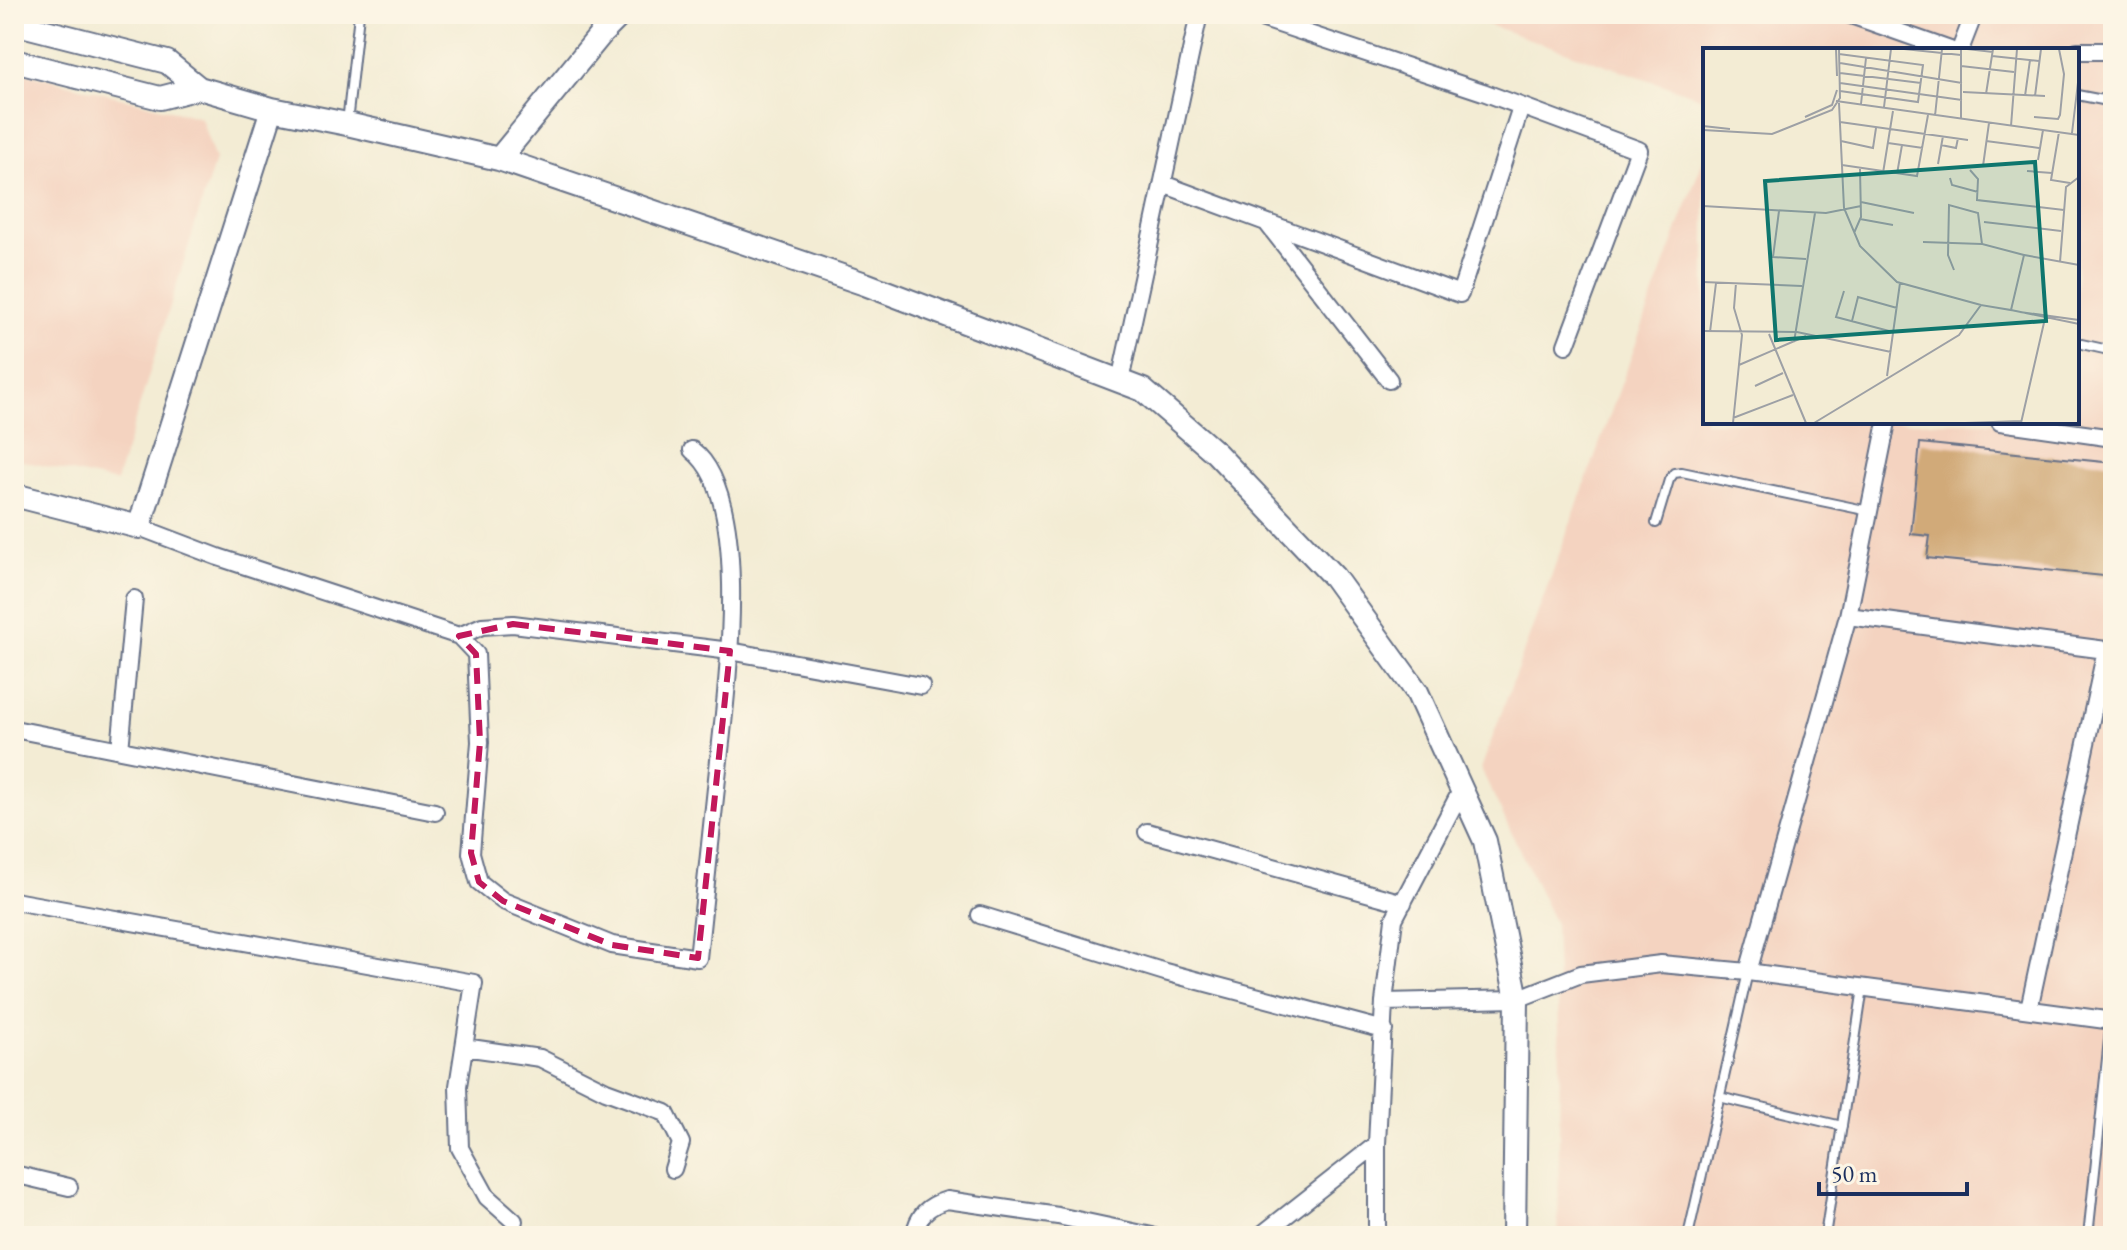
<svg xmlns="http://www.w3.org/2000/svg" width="2127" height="1250" font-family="'EB Garamond',serif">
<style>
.built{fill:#f4d3c0}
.building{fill:#d1aa79}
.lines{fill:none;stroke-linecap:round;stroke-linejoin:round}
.lane-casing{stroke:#677187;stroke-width:12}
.street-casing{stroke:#677187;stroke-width:20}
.secondary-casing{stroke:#677187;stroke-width:26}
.lane{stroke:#fff;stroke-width:8}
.street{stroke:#fff;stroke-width:16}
.secondary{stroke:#fff;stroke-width:22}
.marked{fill:none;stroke:#c2185b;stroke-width:6;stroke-dasharray:16 10;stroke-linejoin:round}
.inset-road{fill:none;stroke:#9da0a5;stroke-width:2}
.view{fill:#0f766e;fill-opacity:0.15;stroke:#0f766e;stroke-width:4}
.inset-edge{fill:none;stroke:#1b2f5e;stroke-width:4}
</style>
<rect width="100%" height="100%" fill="#fcf5e5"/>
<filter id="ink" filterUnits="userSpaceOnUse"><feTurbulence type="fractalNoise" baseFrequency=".0125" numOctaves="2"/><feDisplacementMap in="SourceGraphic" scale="16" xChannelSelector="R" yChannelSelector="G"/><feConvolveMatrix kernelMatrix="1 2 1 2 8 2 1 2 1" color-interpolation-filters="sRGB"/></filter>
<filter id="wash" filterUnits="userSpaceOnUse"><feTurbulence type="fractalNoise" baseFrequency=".006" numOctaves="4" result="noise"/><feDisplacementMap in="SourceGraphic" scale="32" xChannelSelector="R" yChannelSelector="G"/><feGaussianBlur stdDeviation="1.8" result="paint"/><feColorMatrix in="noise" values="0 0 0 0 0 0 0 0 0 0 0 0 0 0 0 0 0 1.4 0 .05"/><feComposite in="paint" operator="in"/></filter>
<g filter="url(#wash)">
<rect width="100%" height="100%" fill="#f3ecd4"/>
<path class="built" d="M 1457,14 L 2113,14 L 2113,1236 L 1558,1236 L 1560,1056 L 1555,924 L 1481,769 L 1705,154 L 1705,422 L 2077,422 L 2077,50 L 1705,50 L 1705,99 Z
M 14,70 L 201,118 L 215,160 L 116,482 L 14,459 Z"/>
<g id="blocks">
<path class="building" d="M 1920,443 L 2113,463 L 2113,577 L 1927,558 L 1930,536 L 1911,534 Z"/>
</g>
</g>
<g filter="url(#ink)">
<use href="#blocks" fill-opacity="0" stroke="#677187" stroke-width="2"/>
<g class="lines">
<g class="lane-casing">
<path id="lane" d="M 2077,95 L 2113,102
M 347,123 L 359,14
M 2077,343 L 2113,351
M 1656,523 L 1669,480 L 1674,473 L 1682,472 L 1869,511
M 1719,1097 L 1842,1126
M 1688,1236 L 1748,972
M 1825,1236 L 1863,988
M 2088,1236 L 2111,1021"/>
</g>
<g class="street-casing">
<path id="street" d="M 1249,14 L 1483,92 L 1639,150 L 1566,345
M 1848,14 L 1950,50
M 1960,50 L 1974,14
M 2077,51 L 2113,51
M 1163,184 L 1460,294 L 1521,107
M 1267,223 L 1389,380
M 1120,381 L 1199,14
M 2000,422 L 2113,438
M 139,527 L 218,557 L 459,636 L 476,654 L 480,742 L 471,853 L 479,882 L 503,901 L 612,945 L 698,958 C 704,901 710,844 716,788 C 723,714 757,499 692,450
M 1848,616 L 2106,650 L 2029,1009
M 459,636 L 482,626 L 513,624 L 730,651 L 921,686
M 14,729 L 435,812
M 120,750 L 134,599
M 1147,832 L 1403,903
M 14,901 L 474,983 L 458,1086 L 460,1148 L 487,1197 L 514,1221
M 980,915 L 1165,972 L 1384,1030
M 1748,972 L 1848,616 L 1887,422
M 1384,1002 L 1517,999 L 1581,974 L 1661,964 L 1748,972 L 2113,1021
M 464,1047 L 540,1058 L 606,1091 L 666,1113 L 681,1143 L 673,1169
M 14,1174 L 69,1187
M 914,1236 C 918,1215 927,1206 947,1200 L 1058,1216 L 1152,1236
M 1260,1236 L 1377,1144
M 1377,1236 L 1377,1144 L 1384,1002 L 1394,919 L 1462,789"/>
</g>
<g class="secondary-casing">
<path id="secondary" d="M 14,23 L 167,62 L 199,88 L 272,109 L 347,124 L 499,159 L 602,33 L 621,14
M 14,61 L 160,98 L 199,88
M 499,159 L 865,284 L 1143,390 L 1216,453 L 1334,577 L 1417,692 L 1485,841 L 1517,999 L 1514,1236
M 14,495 L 139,527 L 272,109"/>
</g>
<use href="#lane" class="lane"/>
<use href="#street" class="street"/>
<use href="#secondary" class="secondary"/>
</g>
</g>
<path class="marked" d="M 513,624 L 730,651 L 698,958 L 612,945 L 503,901 L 479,882 L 471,853 L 480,742 L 476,654 L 459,636 Z"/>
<g transform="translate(1703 48)">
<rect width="376" height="376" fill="#f3ecd4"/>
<path class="inset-road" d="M 133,1 L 134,28M 201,1 L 258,7M 258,1 L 258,71M 264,1 L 290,4M 136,6 L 220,17 L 215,54 L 137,43M 289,8 L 336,13M 137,15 L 259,35M 258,18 L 311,24M 137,25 L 218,35M 137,35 L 259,52M 260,44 L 342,48M 283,46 L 290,1M 322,48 L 327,12M 332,48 L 338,1M 133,53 L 376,87M 136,55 L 141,160 L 157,198 L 194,234 L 278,257M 158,56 L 163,10M 181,59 L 188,1M 232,68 L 239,1M 102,69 L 129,57 L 134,42M 331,69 L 355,71 L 357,67 L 361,26 L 356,1M 137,74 L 265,92M 0,78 L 27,81M 308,78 L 314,1M 0,82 L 69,86 L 129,62 L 137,50 L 136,1M 356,84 L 348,132 L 367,135M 369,85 L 376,26M 138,93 L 170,100 L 173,80M 283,93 L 336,100M 185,95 L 220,100M 238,97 L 253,100 L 255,90M 335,112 L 340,82M 235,116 L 240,88M 139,117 L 214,128 L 225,67M 280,118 L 286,75M 267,122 L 275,131 L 274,152 L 361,162M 324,123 L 349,125M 180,125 L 190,63M 194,126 L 199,97M 247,130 L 249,137 L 275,144M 158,154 L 211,165M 0,158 L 123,165 L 158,158M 76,163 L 70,209 L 103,211M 157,171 L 190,177M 281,174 L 358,183M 151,185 L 158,169 L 157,121M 220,194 L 279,196M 357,214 L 363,139 L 376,129M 251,222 L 245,207 L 246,157 L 275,165 L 279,196 L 321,207M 0,234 L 99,238M 141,243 L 133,269 L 190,284M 308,262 L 376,276M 317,264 L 376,272M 149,273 L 155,249 L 194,260M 0,283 L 94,284 L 188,304M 7,284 L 13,235M 66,286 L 103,375M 91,294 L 112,165M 36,317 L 103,288M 184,328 L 197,235M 52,338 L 80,325M 30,370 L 90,347M 30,375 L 39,287 L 31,260 L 33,235M 111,375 L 256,287 L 278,257 L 308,262 L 321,207 L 376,217M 262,375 L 318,373M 318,375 L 343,266"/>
<path class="view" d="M 332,114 L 343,273 L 73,292 L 62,133 Z"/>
<rect width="376" height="376" class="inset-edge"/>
</g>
<rect width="2127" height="1250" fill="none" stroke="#fcf5e5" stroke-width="48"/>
<path d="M1819 1182v12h148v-12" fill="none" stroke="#1b2f5e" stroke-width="4"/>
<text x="1831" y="1182" font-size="24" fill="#1b2f5e" stroke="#fcf5e5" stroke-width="6" paint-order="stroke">50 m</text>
</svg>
